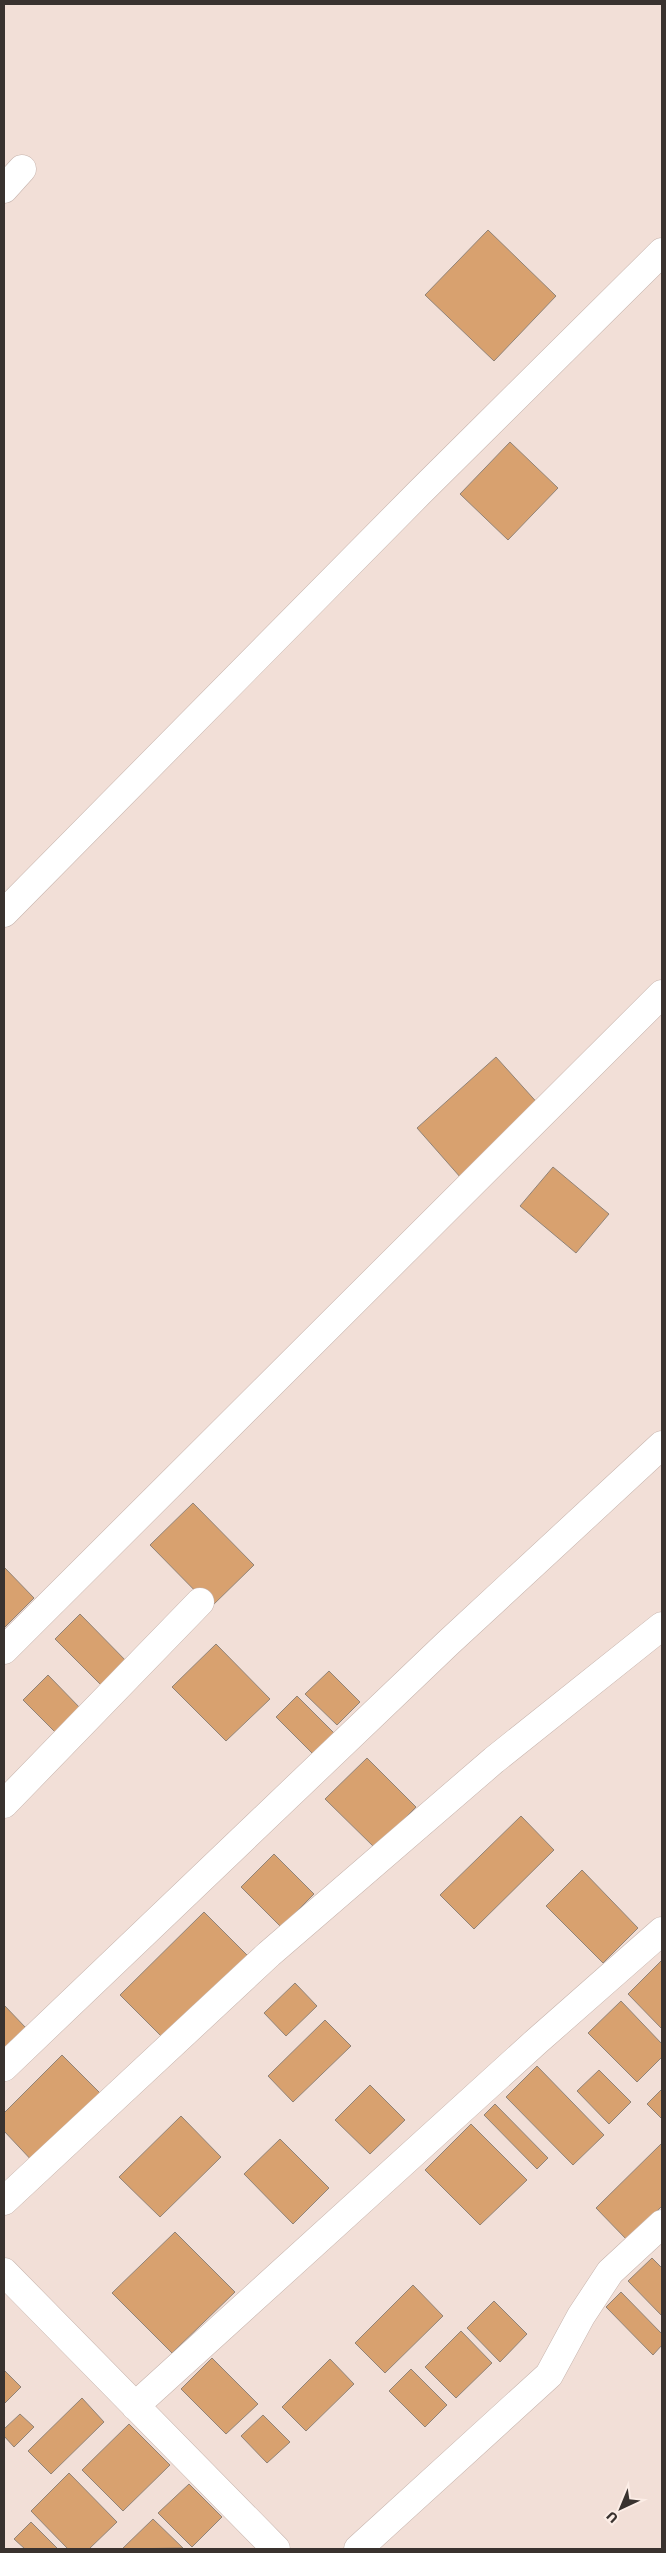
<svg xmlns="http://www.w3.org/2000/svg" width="666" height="2553" font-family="'Work Sans',sans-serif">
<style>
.building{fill:#d8a16f;stroke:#918377}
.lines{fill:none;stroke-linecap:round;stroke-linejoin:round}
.minor-casing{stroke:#c7b4ad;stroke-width:29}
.minor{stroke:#fff;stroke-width:28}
</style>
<rect width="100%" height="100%" fill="#f2dfd7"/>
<path class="building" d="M 488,230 L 556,296 L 494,361 L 425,295 Z
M 510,442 L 558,488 L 508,540 L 460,494 Z
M 496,1057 L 541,1107 L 461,1178 L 417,1128 Z
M 553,1167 L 609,1214 L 576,1253 L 520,1206 Z
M 193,1503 L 254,1565 L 211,1607 L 150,1545 Z
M 4,1567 L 34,1598 L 4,1628 Z
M 80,1614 L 131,1666 L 106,1690 L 55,1639 Z
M 216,1644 L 270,1699 L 226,1741 L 172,1687 Z
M 329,1671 L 360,1702 L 337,1725 L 305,1694 Z
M 48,1675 L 82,1710 L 58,1735 L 23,1700 Z
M 297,1696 L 334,1733 L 313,1754 L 276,1717 Z
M 367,1758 L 416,1807 L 375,1848 L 325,1799 Z
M 521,1816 L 554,1850 L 474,1929 L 440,1895 Z
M 274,1854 L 314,1894 L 281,1927 L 241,1887 Z
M 582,1870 L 638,1928 L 603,1963 L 546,1906 Z
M 204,1912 L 251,1959 L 167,2042 L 120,1995 Z
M 662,1960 L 662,2029 L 628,1994 Z
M 295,1983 L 317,2006 L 286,2036 L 264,2013 Z
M 621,2001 L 662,2044 L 662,2057 L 637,2082 L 588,2033 Z
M 4,2005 L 26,2028 L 4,2050 Z
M 325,2020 L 351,2046 L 293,2102 L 268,2076 Z
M 62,2055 L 104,2097 L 36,2165 L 4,2131 L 4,2113 Z
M 537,2066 L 604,2135 L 573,2165 L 506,2097 Z
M 599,2070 L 631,2102 L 609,2124 L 577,2091 Z
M 370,2085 L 405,2120 L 370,2154 L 335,2120 Z
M 662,2089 L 662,2119 L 647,2104 Z
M 495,2104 L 548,2158 L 537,2169 L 484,2115 Z
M 181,2116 L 221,2157 L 160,2217 L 119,2177 Z
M 471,2124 L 527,2180 L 480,2225 L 425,2170 Z
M 280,2139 L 329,2188 L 293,2224 L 244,2174 Z
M 662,2143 L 662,2206 L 627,2240 L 596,2208 Z
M 175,2232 L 235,2292 L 172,2353 L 112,2293 Z
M 652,2258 L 662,2268 L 662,2316 L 628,2281 Z
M 413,2285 L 443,2316 L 385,2373 L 355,2343 Z
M 621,2292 L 662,2334 L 662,2345 L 653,2355 L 606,2307 Z
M 494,2301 L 527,2334 L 500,2362 L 467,2328 Z
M 461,2331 L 492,2363 L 456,2398 L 425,2367 Z
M 212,2358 L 258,2404 L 226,2434 L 181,2389 Z
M 330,2359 L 354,2384 L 306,2431 L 282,2407 Z
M 411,2369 L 447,2405 L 425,2427 L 389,2391 Z
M 4,2370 L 21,2387 L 4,2404 Z
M 82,2398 L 104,2422 L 51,2474 L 28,2451 Z
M 20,2414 L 34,2427 L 14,2447 L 4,2436 L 4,2429 Z
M 263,2415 L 290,2442 L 267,2463 L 241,2436 Z
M 129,2424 L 170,2465 L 123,2511 L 82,2470 Z
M 69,2473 L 117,2522 L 89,2549 L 68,2549 L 31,2511 Z
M 189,2484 L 222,2517 L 192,2547 L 158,2513 Z
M 153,2519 L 183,2548 L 122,2549 Z
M 31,2522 L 58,2549 L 25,2549 L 14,2539 Z"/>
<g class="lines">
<g class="minor-casing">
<path id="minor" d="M 4,189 L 22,169
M 4,913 L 419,493 L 662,252
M 4,1650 L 662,994
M 4,1804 L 200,1602
M 4,2067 L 448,1643 L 662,1445
M 4,2201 L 269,1954 L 494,1760 L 662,1626
M 4,2272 L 276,2549
M 135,2406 L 537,2041 L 662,1931
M 358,2549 L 549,2375 L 581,2316 L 610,2272 L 662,2224"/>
</g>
<use href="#minor" class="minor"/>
</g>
<rect width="666" height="2553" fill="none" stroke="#39322f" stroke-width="10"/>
<g transform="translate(621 2508) rotate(224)" stroke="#fcede6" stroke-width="4" paint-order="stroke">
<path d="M0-4L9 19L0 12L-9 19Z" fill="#39322f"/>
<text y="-8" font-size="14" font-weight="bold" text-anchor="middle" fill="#39322f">U</text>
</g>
</svg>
